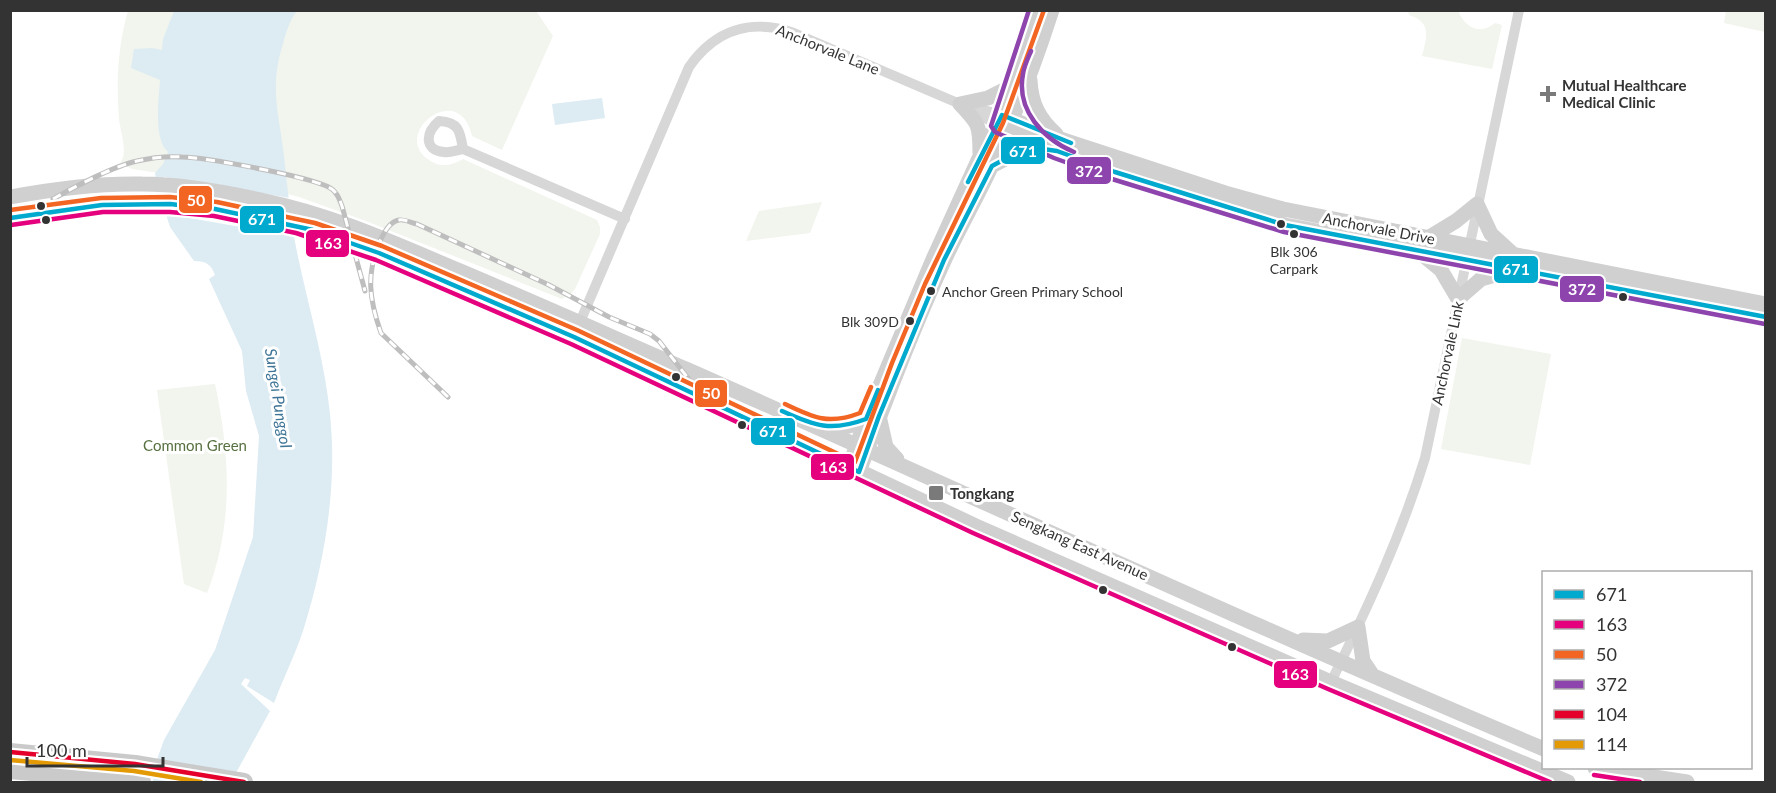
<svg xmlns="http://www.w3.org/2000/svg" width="1776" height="793" font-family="Lato,sans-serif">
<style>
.green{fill:#f1f5ed}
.water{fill:#ddebf3}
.pier{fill:#fff}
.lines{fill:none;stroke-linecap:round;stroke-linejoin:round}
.street{stroke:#d7d7d7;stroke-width:10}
.secondary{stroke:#d0d0d0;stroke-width:15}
.primary{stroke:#cacaca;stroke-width:18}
.rail-casing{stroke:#bebebe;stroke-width:5}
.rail{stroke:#fff;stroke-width:3;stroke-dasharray:9;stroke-linecap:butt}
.bus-1-casing{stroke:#fff;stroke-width:9}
.bus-2-casing{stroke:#fff;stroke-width:9}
.bus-3-casing{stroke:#fff;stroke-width:9}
.bus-4-casing{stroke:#fff;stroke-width:9}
.bus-5-casing{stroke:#fff;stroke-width:9}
.bus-6-casing{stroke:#fff;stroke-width:9}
.bus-1{stroke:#00a9ce;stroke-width:4.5}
.bus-2{stroke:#e5007d;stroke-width:4.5}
.bus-3{stroke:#f26522;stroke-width:4.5}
.bus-4{stroke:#8e44ad;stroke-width:4.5}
.bus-5{stroke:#e4002b;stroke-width:4.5}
.bus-6{stroke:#e39a05;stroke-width:4.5}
.poi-dot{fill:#7a7a7a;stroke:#fff;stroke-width:2}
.bus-dot{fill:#333;stroke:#fff;stroke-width:2}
.labels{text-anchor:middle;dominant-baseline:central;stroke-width:6;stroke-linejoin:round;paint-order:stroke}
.bus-label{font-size:14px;fill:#333;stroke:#fff}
.street-label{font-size:15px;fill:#333;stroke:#fff}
.poi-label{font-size:15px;font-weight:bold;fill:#333;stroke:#fff;text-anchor:start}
.park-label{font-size:15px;fill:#56703f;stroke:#fff}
.water-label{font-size:16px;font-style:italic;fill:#3f7597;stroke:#fff}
.line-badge{stroke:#fff;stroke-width:2}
.badge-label{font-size:16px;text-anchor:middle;font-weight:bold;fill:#fff}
</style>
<rect width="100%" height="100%" fill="#fff"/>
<path class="green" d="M 128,11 L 536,11 L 553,36 L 502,150 L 472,136 C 459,77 386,137 432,162 C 443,168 453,165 463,159 L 597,220 L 600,227 L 600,234 L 575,289 L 571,294 L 562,299 L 366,221 L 299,197 L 270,189 L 132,169 L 120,163 C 129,153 120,132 119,118 C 116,82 118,45 128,11 Z
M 1408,11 L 1458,11 C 1465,27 1479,36 1495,23 L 1502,25 L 1492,69 L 1422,56 C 1427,37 1432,22 1409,15 Z
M 1726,11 L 1765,11 L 1765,32 L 1724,23 Z
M 822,202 L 810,233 L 746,241 L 759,211 Z
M 1462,338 L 1551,354 L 1530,465 L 1441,449 Z
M 215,384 C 230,455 234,524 207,593 L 184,584 L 157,390 Z"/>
<path class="water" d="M 174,11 L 297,11 C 290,20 286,32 283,44 C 269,87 279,113 284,156 C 287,185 290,213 295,242 C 308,309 330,374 332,443 C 334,506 322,571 303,631 C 295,655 283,679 274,703 L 247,686 L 250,680 L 245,678 L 241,684 L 270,711 L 231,782 L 153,782 L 156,762 L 164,740 L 215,650 L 253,537 L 259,436 L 246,391 L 242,351 L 209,279 L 215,275 C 211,264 206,261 194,261 L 170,227 L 157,186 L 155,173 L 163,164 L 168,152 C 153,139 159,99 160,80 L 131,68 L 134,49 L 152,48 L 162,50 L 163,39 Z
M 602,98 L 605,118 L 555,125 L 552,104 Z"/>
<path class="pier" d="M 164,177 L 290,198 L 297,237 L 162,213 L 154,187 Z"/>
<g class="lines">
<path class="street" d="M 969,106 L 1002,115
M 439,121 C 459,122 460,131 463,149 C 457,150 450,153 444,152 C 423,150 426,132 439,121 Z
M 463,149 L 625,219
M 577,329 L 689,67 C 715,30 751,18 794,33 L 960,104 L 998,125
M 1331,682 C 1367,609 1401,536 1425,458 L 1519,10"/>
<path class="secondary" d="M 1030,80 C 1031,103 1039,119 1056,134
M 960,104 C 979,124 980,125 980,153
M 960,104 L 988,98 L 1012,86
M 1002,115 L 1063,140 L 1225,193 L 1283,209 L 1766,304
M 998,125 L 1057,151 L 1115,172 L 1285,225 L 1766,317
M 992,166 L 1020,151 L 1048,150
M 10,197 C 53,189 99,183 142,184 C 183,184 225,192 265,201 C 333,215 396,244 460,271 C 536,303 612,337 688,370 C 973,496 1256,628 1544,749
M 10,218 L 102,205 L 170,204 L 215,209 L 298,226 L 379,253 L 574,337 L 976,526 L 1331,682 L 1568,782
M 1428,238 L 1456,221 L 1477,204 L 1491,234 L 1513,254
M 1418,251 L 1441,270 L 1458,299 L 1481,279 L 1513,270
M 879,416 L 886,447 L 897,459
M 825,428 L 849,426 L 866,419
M 849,467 L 866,419 L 934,257 L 980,156 L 1002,115 L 1037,10
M 859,472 C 885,401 912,330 944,261 C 959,228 978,196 993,163 C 1016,113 1035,63 1052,10
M 1303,640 L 1328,641 L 1358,627 L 1363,661 L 1373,676
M 1595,768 L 1687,782"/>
<path class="primary" d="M 10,752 L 135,764 L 244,782
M 10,770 L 142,782"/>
<g class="rail-casing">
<path id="rail" d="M 53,199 C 74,187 114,166 137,161 C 150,158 168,156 182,157 C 203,157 321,178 333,190 C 338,194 340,201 342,206 L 365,291
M 448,397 L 381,333 C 369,299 366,274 380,241 C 384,233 389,222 399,220 C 404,219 412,223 417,224 L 549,285 L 609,317 L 650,334 L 659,341 L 691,382"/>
</g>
<use href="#rail" class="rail"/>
<g class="bus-1-casing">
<path id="bus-1" d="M 968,182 L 1002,115 L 1071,143
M 10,218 L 102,205 L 170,204 L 215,209 L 313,230 L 379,253 L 574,337 L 859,472 L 879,416 L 944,260 L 992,166 L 1020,151 L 1043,149 L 1057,151 L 1115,172 L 1285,225 L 1766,317
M 782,411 C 815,426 831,432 866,419 L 878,390"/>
</g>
<g class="bus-2-casing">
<path id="bus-2" d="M 11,225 L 103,212 L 170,212 L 214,216 L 296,233 L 376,260 L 571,344 L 973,533 L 1328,689 L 1550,782
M 1594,775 L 1640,782"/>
</g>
<g class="bus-3-casing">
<path id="bus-3" d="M 10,210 L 101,198 L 170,197 L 217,202 L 315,223 L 382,246 L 577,330 L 855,462 L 892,363 L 925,284 L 1003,123 L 1044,10
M 785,404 C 814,418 829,425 860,413 L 871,387"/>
</g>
<g class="bus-4-casing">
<path id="bus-4" d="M 1029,10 L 991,126 L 995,132 L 1054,158 L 1112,179 L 1284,232 L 1765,324
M 1031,51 C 1028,58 1024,66 1023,74 C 1016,110 1043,139 1074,152"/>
</g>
<g class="bus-5-casing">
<path id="bus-5" d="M 10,752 L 135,764 L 244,782"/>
</g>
<g class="bus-6-casing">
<path id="bus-6" d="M 10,760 L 134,771 L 201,782"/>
</g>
<use href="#bus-1" class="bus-1"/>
<use href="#bus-2" class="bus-2"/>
<use href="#bus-3" class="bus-3"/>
<use href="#bus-4" class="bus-4"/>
<use href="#bus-5" class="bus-5"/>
<use href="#bus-6" class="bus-6"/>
</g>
<g class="poi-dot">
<path d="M1545 85h6v6h6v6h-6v6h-6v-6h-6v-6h6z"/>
<rect x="928" y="485" width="16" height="16" rx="3"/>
</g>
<g class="bus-dot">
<circle cx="41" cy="206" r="5"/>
<circle cx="46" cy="220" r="5"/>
<circle cx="1281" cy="224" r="5"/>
<circle cx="1294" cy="234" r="5"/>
<circle cx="931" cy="291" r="5"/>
<circle cx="1623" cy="297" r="5"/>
<circle cx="910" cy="321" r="5"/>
<circle cx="676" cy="377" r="5"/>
<circle cx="742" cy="425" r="5"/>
<circle cx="1103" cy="590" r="5"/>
<circle cx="1232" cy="647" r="5"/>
</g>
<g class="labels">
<g class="bus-label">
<text x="1294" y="251">Blk 306<tspan x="1294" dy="17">Carpark</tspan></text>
<text x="942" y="291" text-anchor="start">Anchor Green Primary School</text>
<text x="899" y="321" text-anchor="end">Blk 309D</text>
</g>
<g class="street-label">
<text transform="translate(828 49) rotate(22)">Anchorvale Lane</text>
<text transform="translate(1379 228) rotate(11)">Anchorvale Drive</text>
<text transform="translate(1447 353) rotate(-78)">Anchorvale Link</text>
<text transform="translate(1080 545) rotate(24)">Sengkang East Avenue</text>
</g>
<g class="poi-label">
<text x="1562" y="85">Mutual Healthcare<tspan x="1562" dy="17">Medical Clinic</tspan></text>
<text x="950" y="493">Tongkang</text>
</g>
<g class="park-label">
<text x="195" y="445">Common Green</text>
</g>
<g class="water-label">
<text transform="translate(279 398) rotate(81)">Sungei Punggol</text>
</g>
</g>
<g class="line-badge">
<rect x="1000" y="136" width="46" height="29" rx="6" fill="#00a9ce"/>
<rect x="1066" y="156" width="46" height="29" rx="6" fill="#8e44ad"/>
<rect x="178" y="185" width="35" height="29" rx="6" fill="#f26522"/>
<rect x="239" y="205" width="46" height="29" rx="6" fill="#00a9ce"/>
<rect x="305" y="229" width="45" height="29" rx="6" fill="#e5007d"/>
<rect x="1493" y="255" width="46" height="29" rx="6" fill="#00a9ce"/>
<rect x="1559" y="275" width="46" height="28" rx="6" fill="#8e44ad"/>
<rect x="694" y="379" width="34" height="29" rx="6" fill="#f26522"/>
<rect x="750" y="417" width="46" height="29" rx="6" fill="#00a9ce"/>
<rect x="810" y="453" width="45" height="28" rx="6" fill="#e5007d"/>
<rect x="1273" y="660" width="45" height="29" rx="6" fill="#e5007d"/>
</g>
<g class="badge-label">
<text x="1023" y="157">671</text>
<text x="1089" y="177">372</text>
<text x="196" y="206">50</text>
<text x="262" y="225">671</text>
<text x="328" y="249">163</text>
<text x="1516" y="275">671</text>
<text x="1582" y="295">372</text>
<text x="711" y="399">50</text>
<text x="773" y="437">671</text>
<text x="833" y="473">163</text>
<text x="1295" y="680">163</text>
</g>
<rect width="1776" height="793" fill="none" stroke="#333333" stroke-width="24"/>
<rect x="1542" y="571" width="210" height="198" fill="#ffffff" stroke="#adadad" stroke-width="1.5"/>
<rect x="1554" y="590" width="30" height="9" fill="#00a9ce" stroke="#adadad" stroke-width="1.5"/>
<text x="1596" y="601" font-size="18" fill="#333333">671</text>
<rect x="1554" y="620" width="30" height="9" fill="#e5007d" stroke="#adadad" stroke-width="1.5"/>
<text x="1596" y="631" font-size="18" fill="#333333">163</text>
<rect x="1554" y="650" width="30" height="9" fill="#f26522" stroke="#adadad" stroke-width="1.5"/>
<text x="1596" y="661" font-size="18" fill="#333333">50</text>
<rect x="1554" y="680" width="30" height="9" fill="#8e44ad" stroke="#adadad" stroke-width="1.5"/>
<text x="1596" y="691" font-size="18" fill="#333333">372</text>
<rect x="1554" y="710" width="30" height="9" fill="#e4002b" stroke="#adadad" stroke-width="1.5"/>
<text x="1596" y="721" font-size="18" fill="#333333">104</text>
<rect x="1554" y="740" width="30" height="9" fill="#e39a05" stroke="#adadad" stroke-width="1.5"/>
<text x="1596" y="751" font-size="18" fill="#333333">114</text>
<path d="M27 757v9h136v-9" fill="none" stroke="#333333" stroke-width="3"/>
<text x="36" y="757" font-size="18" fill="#333333" stroke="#ffffff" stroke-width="4.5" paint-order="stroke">100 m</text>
</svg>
